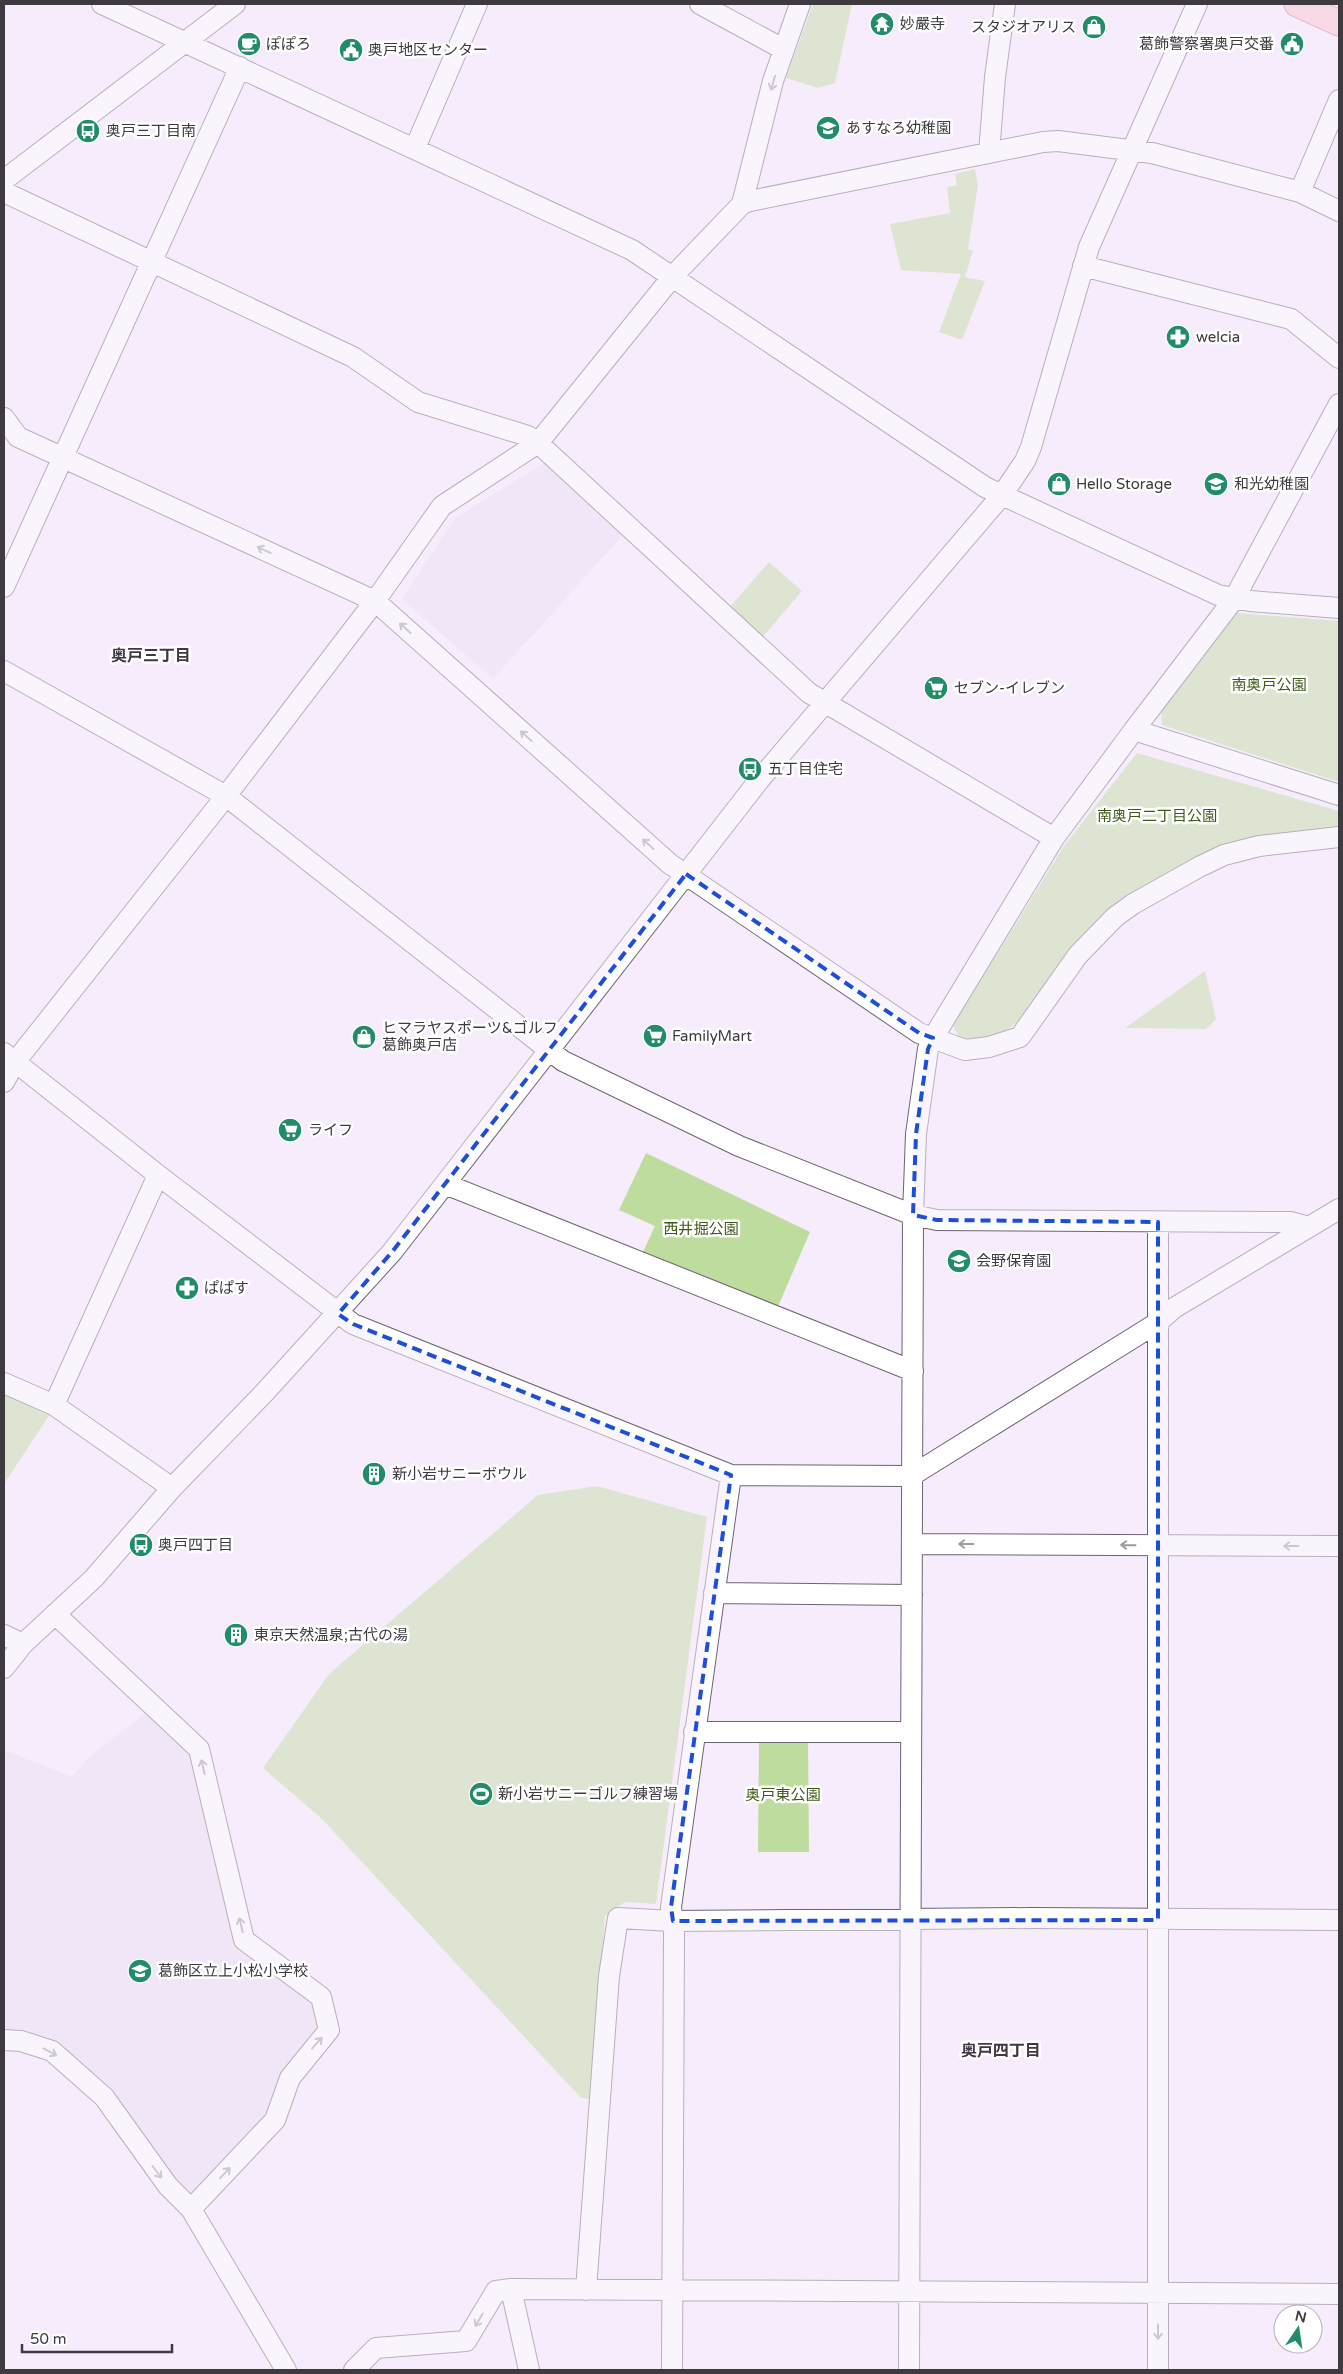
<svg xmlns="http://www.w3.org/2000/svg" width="1343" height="2374" font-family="'Varela Round','Noto Sans JP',sans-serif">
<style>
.built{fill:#ecdef4}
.green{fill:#bfdc9f}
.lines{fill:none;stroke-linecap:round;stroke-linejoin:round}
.minor-casing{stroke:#6d6472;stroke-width:22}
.major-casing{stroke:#b77782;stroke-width:27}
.minor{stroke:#fff;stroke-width:20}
.major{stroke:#fbc1c9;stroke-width:25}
.oneway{stroke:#9e9ca0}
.marked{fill:none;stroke:#1d4ed8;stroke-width:4;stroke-dasharray:10 6;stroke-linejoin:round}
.labels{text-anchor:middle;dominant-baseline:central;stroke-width:5;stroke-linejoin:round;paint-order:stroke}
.poi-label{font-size:15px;fill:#3e3a40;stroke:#fff;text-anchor:start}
.park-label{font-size:15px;fill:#3f5918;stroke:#fff}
.neighbourhood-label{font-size:16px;font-weight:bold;fill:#413845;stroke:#fff}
</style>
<rect width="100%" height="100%" fill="#f6ecfc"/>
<path class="built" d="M 549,460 L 623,535 L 493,679 L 402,599 L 455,518 Z
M 148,1711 L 192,1749 L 238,1943 L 314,1998 L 322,2028 L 268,2112 L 240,2151 L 195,2194 L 185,2192 L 175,2182 L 109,2085 L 57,2044 L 4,2032 L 4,1750 L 72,1777 L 88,1758 Z"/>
<path class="green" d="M 813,4 L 852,4 L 835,83 L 818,88 L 786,78 Z
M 975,169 L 978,185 L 968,249 L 973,251 L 965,277 L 985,281 L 962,340 L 939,332 L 961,274 L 901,270 L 890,224 L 950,213 L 947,187 L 957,185 L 955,174 Z
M 769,562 L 802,591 L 761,639 L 729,608 Z
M 1237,613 L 1339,621 L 1339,782 L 1162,725 L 1161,712 Z
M 1137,753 L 1339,811 L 1339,827 L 1217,848 L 1169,871 L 1107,910 L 1083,934 L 1019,1021 L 1002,1033 L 979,1038 L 959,1038 L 953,1025 L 1064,846 Z
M 1205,971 L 1216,1019 L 1206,1029 L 1125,1028 Z
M 646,1153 L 810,1232 L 777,1309 L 642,1254 L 655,1226 L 619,1210 Z
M 4,1393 L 50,1414 L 4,1484 Z
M 597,1486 L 707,1517 L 656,1904 L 625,1902 L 605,1916 L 591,2100 L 580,2097 L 322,1819 L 263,1768 L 329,1674 L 538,1495 Z
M 808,1737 L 809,1852 L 758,1852 L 759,1738 Z"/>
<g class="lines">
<g class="minor-casing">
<path id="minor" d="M 102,4 L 632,250 L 985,487 L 1002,495 L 1218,595 L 1250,601 L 1339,608
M 700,4 L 783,49
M 1339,100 L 1300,192 L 1339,211
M 415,148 L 477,4
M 989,153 L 995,77 L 1005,4
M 4,180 L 235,4
M 4,192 L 353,357 L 418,402 L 528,436 L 538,443 L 809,693 L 1054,838
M 742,204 L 773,81 L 800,4
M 1083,266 L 1291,319 L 1339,358
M 1339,404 L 1234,599 L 1134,730 L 1339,795
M 4,418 L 18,437 L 375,601 L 670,864 L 919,1033 L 965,1050 L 989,1047 L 1020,1037 L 1078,955 L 1115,917 L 1133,904 L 1199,867 L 1224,855 L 1259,846 L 1339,837
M 4,587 L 240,67
M 4,671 L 226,796 L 375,601 L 442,506 L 538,443 L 673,276 L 742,204 L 750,201 L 1043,142 L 1058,141 L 1152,153 L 1300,192
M 4,1053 L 158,1175 L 353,1324 L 731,1475 L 911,1476 L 1157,1323 L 1174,1308 L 1339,1209
M 4,1082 L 15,1062 L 226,796 L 563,1061 L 739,1146 L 913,1215 L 937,1220 L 1290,1222 L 1309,1227
M 445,1184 L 913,1371
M 4,1383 L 54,1405 L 158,1175
M 54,1405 L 172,1488
M 912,1544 L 1339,1546
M 714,1593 L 912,1595
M 55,1614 L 199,1749 L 244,1940 L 321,1997 L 329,2030 L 290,2078 L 275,2120 L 191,2209
M 4,1635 L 23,1644
M 4,1668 L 23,1644 L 94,1578 L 172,1488 L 265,1392 L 392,1252 L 760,779 L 1002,495 L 1025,461 L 1031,447 L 1089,247 L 1197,4
M 694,1732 L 911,1732
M 4,2040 L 21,2041 L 52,2051 L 104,2097 L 168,2186 L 191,2209 L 286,2370
M 511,2289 L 529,2370
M 586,2290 L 609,1976 L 618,1918 L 673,1921 L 1032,1918 L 1339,1920
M 354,2370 L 376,2348 L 466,2341 L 496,2291 L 511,2289 L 1339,2294
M 672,2370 L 674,1932 L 671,1907 L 731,1475
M 909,2370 L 913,1215 L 916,1134 L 928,1049 L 933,1038 L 1054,838 L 1134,730
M 1158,2370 L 1158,1222"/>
</g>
<g class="major-casing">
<path id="major" d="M 1297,4 L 1339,23"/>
</g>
<use href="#minor" class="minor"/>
<use href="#major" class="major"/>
</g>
<defs><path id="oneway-shaft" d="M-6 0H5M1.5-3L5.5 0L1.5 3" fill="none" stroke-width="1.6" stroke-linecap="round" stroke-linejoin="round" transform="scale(1.25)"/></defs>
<g class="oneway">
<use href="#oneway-shaft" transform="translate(773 83) rotate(106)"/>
<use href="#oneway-shaft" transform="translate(264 550) rotate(-155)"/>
<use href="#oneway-shaft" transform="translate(405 628) rotate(-138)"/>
<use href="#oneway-shaft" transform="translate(526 736) rotate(-138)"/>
<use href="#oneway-shaft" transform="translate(648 844) rotate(-138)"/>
<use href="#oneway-shaft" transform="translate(966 1544) rotate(180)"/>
<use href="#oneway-shaft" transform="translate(1128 1545) rotate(-179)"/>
<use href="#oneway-shaft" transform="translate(1291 1546) rotate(-180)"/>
<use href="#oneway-shaft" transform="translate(203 1767) rotate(-103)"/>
<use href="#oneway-shaft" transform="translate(241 1925) rotate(-103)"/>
<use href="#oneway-shaft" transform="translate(317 2043) rotate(-48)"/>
<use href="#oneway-shaft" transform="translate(50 2052) rotate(28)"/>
<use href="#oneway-shaft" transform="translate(157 2172) rotate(53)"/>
<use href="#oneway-shaft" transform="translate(225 2173) rotate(-46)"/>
<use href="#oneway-shaft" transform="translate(479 2320) rotate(121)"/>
<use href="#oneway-shaft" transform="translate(1158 2332) rotate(90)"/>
</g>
<path d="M0 0H1343V2374H0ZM 686,874 L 919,1033 L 933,1038 L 928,1049 L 916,1134 L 913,1215 L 937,1220 L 1158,1222 L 1158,1920 L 673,1921 L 671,1907 L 731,1475 L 353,1324 L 338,1314 L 392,1252 Z" fill="#f6ecfc" fill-opacity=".55" fill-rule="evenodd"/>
<path class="marked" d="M 686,874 L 919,1033 L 933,1038 L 928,1049 L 916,1134 L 913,1215 L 937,1220 L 1158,1222 L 1158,1920 L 673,1921 L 671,1907 L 731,1475 L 353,1324 L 338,1314 L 392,1252 Z"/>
<defs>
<g id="temple-disc" transform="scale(1.25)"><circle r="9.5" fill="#228c6a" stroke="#fff"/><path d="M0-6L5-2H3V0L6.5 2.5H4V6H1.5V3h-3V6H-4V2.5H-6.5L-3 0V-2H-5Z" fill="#fff"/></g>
<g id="shop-disc" transform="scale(1.25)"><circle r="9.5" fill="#228c6a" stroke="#fff"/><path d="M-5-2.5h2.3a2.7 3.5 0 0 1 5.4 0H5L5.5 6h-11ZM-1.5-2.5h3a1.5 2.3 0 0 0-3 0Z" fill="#fff"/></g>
<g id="cafe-disc" transform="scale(1.25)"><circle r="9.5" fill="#228c6a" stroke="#fff"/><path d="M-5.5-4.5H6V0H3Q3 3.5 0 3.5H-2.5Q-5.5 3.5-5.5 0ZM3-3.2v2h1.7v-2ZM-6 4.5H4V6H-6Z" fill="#fff"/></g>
<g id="civic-disc" transform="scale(1.25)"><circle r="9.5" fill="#228c6a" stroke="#fff"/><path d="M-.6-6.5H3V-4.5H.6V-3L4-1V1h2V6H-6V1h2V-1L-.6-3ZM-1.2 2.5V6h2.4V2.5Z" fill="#fff"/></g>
<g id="school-disc" transform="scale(1.25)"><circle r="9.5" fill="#228c6a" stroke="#fff"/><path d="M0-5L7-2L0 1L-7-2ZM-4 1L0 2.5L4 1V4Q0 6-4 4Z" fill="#fff"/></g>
<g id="bus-disc" transform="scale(1.25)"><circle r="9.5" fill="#228c6a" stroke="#fff"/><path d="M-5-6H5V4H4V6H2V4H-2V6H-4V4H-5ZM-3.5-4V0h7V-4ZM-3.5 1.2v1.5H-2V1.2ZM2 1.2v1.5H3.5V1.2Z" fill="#fff"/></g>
<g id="pharmacy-disc" transform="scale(1.25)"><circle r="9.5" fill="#228c6a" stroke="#fff"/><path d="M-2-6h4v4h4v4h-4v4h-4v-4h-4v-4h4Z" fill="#fff"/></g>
<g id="supermarket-disc" transform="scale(1.25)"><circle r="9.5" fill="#228c6a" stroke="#fff"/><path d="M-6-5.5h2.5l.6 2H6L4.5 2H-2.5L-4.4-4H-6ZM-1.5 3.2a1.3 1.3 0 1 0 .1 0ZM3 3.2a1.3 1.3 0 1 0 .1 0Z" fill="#fff"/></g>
<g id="building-disc" transform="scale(1.25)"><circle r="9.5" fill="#228c6a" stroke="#fff"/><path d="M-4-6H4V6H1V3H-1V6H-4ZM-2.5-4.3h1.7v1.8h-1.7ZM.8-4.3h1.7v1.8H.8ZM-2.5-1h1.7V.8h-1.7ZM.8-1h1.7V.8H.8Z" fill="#fff"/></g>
<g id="stadium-disc" transform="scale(1.25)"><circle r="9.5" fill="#228c6a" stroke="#fff"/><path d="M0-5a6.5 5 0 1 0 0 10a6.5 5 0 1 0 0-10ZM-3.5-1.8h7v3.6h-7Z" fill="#fff"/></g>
</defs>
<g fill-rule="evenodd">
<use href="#temple-disc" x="882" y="24"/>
<use href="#shop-disc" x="1094" y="27"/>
<use href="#cafe-disc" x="249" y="44"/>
<use href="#civic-disc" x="1292" y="44"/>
<use href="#civic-disc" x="351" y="50"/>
<use href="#school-disc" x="828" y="128"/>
<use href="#bus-disc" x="88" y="131"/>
<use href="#pharmacy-disc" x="1178" y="337"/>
<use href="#shop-disc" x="1059" y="484"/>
<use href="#school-disc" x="1216" y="484"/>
<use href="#supermarket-disc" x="936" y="688"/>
<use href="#bus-disc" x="750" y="769"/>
<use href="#supermarket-disc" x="655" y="1036"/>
<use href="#shop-disc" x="364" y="1037"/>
<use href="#supermarket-disc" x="290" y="1130"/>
<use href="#school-disc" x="959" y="1261"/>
<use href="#pharmacy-disc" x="187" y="1288"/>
<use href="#building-disc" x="374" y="1474"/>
<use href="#bus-disc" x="141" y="1545"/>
<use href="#building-disc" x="236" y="1635"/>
<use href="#stadium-disc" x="481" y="1794"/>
<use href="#school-disc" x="140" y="1971"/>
</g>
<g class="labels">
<g class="poi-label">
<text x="900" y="24">妙嚴寺</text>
<text x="1076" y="27" text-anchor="end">スタジオアリス</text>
<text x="266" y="44">ぽぽろ</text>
<text x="1274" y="44" text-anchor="end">葛飾警察署奥戸交番</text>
<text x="368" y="50">奥戸地区センター</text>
<text x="846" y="128">あすなろ幼稚園</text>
<text x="106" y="131">奥戸三丁目南</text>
<text x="1196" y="337">welcia</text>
<text x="1076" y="484">Hello Storage</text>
<text x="1234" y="484">和光幼稚園</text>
<text x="954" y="688">セブン-イレブン</text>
<text x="768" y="769">五丁目住宅</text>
<text x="382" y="1028">ヒマラヤスポーツ&amp;ゴルフ<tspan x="382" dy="17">葛飾奥戸店</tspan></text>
<text x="672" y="1036">FamilyMart</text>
<text x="308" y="1130">ライフ</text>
<text x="976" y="1261">会野保育園</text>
<text x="204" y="1288">ぱぱす</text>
<text x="392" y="1474">新小岩サニーボウル</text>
<text x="158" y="1545">奥戸四丁目</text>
<text x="254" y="1635">東京天然温泉;古代の湯</text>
<text x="498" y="1794">新小岩サニーゴルフ練習場</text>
<text x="158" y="1971">葛飾区立上小松小学校</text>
</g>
<g class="park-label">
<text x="1269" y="685">南奥戸公園</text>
<text x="1157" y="816">南奥戸二丁目公園</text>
<text x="701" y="1229">西井掘公園</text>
<text x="783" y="1795">奥戸東公園</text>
</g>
<g class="neighbourhood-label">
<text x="151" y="656">奥戸三丁目</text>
<text x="1001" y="2051">奥戸四丁目</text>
</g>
</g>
<rect width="1343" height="2374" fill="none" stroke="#3e3a40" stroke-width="10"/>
<g transform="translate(1298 2329) rotate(13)"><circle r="24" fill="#ffffff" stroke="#b2b0b3"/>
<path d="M0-4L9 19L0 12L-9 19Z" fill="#228c6a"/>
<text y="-8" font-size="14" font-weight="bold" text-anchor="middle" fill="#3e3a40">N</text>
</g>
<path d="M22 2344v8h150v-8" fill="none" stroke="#3e3a40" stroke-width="2.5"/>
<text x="30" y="2344" font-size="15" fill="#3e3a40" stroke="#ffffff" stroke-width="4" paint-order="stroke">50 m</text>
</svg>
